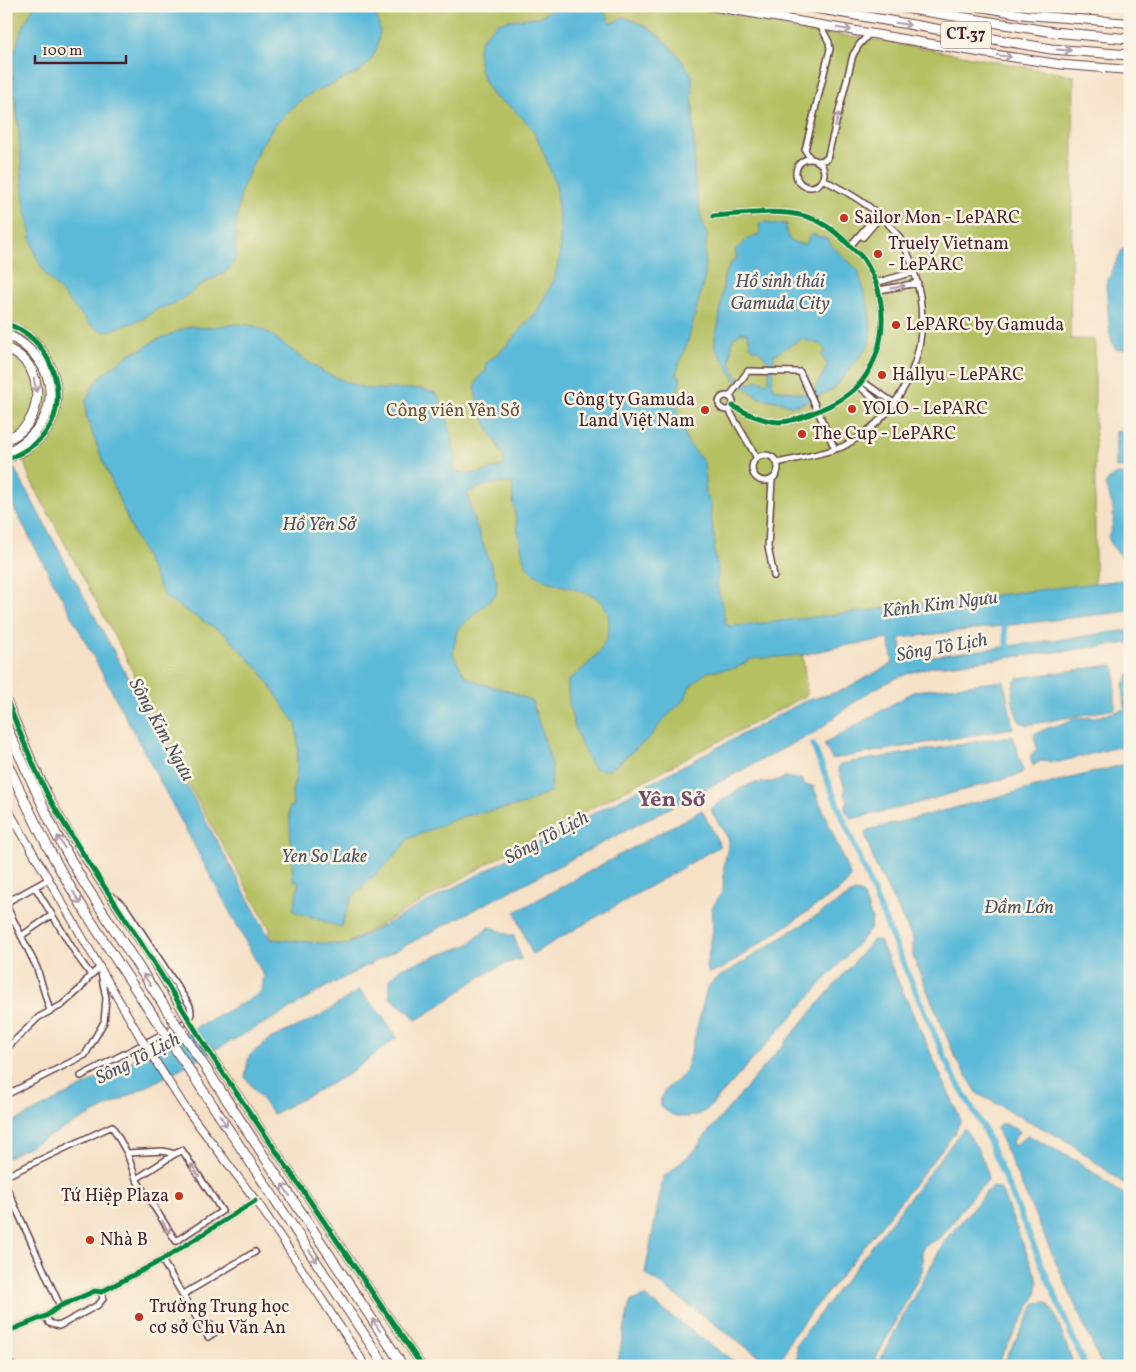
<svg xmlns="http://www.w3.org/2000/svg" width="1136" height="1372" font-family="Vollkorn,serif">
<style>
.green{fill:#b4c062;stroke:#7f7046}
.water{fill:#5bbad9;stroke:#526c82;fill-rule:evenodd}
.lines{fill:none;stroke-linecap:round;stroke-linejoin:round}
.canal{stroke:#5bbad9;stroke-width:6}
.street-casing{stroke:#643c42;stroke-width:8}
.secondary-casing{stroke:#643c42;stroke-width:9}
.primary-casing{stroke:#643c42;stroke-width:10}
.highway-casing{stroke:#643c42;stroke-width:11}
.street{stroke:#fff;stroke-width:5}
.secondary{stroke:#fff;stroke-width:7}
.primary{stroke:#fff;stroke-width:8}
.highway{stroke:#fff;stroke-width:9}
.secondary-bridge-casing{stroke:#643c42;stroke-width:9;stroke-linecap:butt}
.highway-bridge-casing{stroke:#643c42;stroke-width:11;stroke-linecap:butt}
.secondary-bridge{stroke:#fff;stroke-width:7}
.highway-bridge{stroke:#fff;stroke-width:9}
.cycleway-casing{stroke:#fcf5e5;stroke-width:8}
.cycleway{stroke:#00873e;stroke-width:5}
.oneway{stroke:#ae9aa0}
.poi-dot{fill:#c8321e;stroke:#fcf5e5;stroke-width:2}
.labels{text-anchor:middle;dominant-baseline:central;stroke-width:5;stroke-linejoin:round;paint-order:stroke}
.shield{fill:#fcf5e5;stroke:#7f5f63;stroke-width:1}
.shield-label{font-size:16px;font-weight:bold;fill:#4a1f2b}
.poi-label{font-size:18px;fill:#4a1f2b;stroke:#fcf5e5;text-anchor:start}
.park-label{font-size:18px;fill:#6a4f3c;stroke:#fcf5e5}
.water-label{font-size:19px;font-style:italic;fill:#505568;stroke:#fcf5e5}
.district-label{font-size:22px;font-weight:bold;fill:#744d6e;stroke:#fcf5e5}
</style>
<rect width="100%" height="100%" fill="#fcf5e5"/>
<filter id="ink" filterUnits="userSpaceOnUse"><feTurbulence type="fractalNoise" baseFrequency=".02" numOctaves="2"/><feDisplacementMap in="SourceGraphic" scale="10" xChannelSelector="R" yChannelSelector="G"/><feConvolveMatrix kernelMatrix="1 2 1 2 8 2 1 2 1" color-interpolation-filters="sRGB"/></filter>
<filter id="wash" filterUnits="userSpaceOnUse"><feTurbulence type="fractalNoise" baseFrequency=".0096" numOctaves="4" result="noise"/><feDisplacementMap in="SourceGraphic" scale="20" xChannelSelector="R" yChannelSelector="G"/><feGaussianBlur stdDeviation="1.12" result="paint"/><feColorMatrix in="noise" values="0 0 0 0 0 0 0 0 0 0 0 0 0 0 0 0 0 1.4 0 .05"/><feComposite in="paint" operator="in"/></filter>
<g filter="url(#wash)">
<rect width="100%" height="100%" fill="#f6e1c7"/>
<path class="green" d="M 6,6 L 679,6 L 734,14 L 797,30 L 874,39 L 1074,76 L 1070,339 L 1095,340 L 1095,584 L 799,620 L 807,695 L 517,847 L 350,942 L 347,946 L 270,939 L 270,929 L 183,775 L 121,648 L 30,479 L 6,408 Z"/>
<path class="water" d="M 34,6 L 370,6 L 378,20 L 380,31 L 377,48 L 369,63 L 359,72 L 314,92 L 298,102 L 274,126 L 261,145 L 241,191 L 236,225 L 236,256 L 231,267 L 223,274 L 202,284 L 178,302 L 155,310 L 143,319 L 105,332 L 91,326 L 45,274 L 34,252 L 24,201 L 18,121 L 13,82 L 13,64 L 15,51 L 21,31 Z
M 557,6 L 569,6 L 577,9 L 584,6 L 599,6 L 607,15 L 610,23 L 615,22 L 622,17 C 653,24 676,49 692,76 L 695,186 L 701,217 L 707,236 L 705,252 L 705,277 L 688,341 L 679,364 L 676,376 L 681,377 L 676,400 L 679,417 L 684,429 L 687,442 L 704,462 L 706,495 L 711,503 L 711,517 L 715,544 L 714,551 L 718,569 L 717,584 L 725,618 L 725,624 L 729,626 L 747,625 L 1130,579 L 1130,611 L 900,638 L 904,660 L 1130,630 L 1130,643 L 937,666 C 890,674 854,700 819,730 L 326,987 L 283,1013 L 146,1087 L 6,1158 L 6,1126 L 256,996 L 262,990 L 264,976 L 6,493 L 6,468 L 13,466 L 270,939 L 346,945 L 805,701 L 841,691 L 893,663 L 889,639 L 842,646 L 802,655 L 751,659 L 736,668 L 707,672 L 690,686 L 685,699 L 665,718 L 650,737 L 610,770 L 594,769 C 578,744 567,711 568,681 C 585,667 608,650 609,625 C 611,579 545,596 526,565 C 524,562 523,555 522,551 C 517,528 513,506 512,483 C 497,483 481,484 467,493 L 472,514 L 497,581 L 496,595 L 457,630 L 453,654 L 465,676 L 482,684 L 512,692 L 532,701 L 552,765 L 551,791 L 523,805 L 464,816 L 408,839 L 393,858 L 352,897 L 341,927 L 293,911 L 298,887 L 298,881 L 293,880 L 289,806 L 293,808 L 292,791 L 296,777 L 298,747 L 296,724 L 260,671 L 225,634 L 165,598 L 133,532 L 100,454 L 86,416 L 86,400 L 93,386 L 103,374 L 131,353 L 143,349 L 152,342 L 191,326 L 201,328 L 238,324 L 248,325 L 258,327 L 269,333 L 299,356 L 325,373 L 347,382 L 367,389 L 421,389 L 435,393 L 439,397 L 450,427 L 456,461 L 453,468 C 467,481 490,468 506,465 C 501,441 455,390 486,371 L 486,363 L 503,349 L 537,311 L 554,280 L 560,255 L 560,230 L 556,185 L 542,149 L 532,128 L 512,108 L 493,96 L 485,83 L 480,69 L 478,51 L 481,41 L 487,33 L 498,23 L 510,20 L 539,17 Z
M 768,222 L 771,224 L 787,224 L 786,230 L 790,241 L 805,245 L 811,234 L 827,239 L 834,248 L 858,270 L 869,308 L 871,327 L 869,345 L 834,389 L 801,404 L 791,406 L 782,402 L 759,398 L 736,381 L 715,347 L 715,337 L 719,322 L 724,276 L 732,261 L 737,258 L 735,250 L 748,239 L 760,234 L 759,223 ZM 742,332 L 748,334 L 750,345 L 753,349 L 758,350 L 769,362 L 769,380 L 766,383 L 758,380 L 750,384 L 737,377 L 730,360 L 733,338 ZM 801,339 L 822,345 L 825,351 L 821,356 L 828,365 L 813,392 L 805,394 L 774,389 L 772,384 L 774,355 Z
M 1130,241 L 1130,349 L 1115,349 L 1110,335 L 1106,284 L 1121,252 Z
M 1123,429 L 1130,429 L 1130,469 L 1116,468 L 1116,432 Z
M 1116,474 L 1130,475 L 1130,556 L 1121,556 L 1112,546 L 1108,537 C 1118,516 1113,505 1105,485 L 1110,478 Z
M 1112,665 L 1115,669 L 1115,709 L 1027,725 L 1019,721 C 1014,710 1007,688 1018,678 Z
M 1130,673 L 1130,744 L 1059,762 L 1040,761 L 1033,766 L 1030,756 L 1037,750 L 1034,734 L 1053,726 L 1065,724 L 1074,718 L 1097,717 L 1125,709 L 1123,686 Z
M 1004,681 L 1013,728 L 832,759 L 824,744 L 915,691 Z
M 1013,736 L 1023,770 L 1021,774 L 903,807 L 851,819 L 845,809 L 848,800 L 844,794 L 845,788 L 838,769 L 840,764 Z
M 1130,763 L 1130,1188 L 1070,1143 L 978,1094 L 956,1059 L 913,957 L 913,939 L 874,862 L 865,833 L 868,830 Z
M 785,777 L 803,780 L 804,785 L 813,786 L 851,878 L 841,889 L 722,969 L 709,973 L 706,967 L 713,930 L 712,908 L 723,890 L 724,867 L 729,840 L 710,809 C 722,801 740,786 755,783 C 767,781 773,784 785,777 Z
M 702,810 L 720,846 L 532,954 L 515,912 Z
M 854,892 L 860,893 L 863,895 L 872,919 L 870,930 L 709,1108 C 694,1120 674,1121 661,1106 C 657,1089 678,1083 686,1071 L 707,988 L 713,981 Z
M 489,927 C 499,928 504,935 514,936 L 521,959 C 480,969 452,1001 416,1020 L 411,1014 L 390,998 L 390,978 L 399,969 L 468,945 Z
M 873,940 L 880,941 L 961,1120 L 954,1134 L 791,1338 L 779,1366 L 772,1366 L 645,1273 L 663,1178 L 696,1149 L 704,1137 Z
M 359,990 L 383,1017 L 397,1037 L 349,1074 L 273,1114 L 245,1077 L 249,1056 L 270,1039 L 320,1016 Z
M 1000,1124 L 1004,1124 L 1020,1131 L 1012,1141 L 1013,1145 L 1016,1145 L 1027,1135 L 1077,1161 L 1130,1199 L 1130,1366 L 1102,1366 L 998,1132 L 997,1127 Z
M 964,1128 C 975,1144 987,1161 988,1180 C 980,1189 971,1197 964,1206 C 956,1217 949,1228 939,1238 C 935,1242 927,1242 923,1248 C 920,1255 924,1263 922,1271 L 872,1366 L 794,1366 L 797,1360 L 796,1345 L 830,1300 Z
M 991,1187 L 998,1188 L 1001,1190 L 1038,1281 L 1036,1295 L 996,1366 L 877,1366 L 909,1305 L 946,1239 Z
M 644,1296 L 740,1366 L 617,1366 L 630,1302 Z
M 1047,1302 L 1055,1315 L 1074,1366 L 1002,1366 L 1036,1303 Z"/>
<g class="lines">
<path class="canal" d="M 1003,618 L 1008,653
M 813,745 L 891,935 L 951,1072 L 983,1127 L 1085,1366"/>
</g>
</g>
<g filter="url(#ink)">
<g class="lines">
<g class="street-casing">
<path id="street" d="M 810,158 L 805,150 L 830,49 L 829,42 L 820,25
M796 173a14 14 0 1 1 28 0a14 14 0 1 1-28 0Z
M 819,161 L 827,159 L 853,55 L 859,45 L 869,34
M 713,216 C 741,214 781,208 808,217 C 827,224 837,233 851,247 C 855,251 861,255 864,260 C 889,297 888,346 862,381 C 853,393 836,403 822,409 C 809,415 793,422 779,422 C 762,421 747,414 733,406
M 863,237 L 881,216
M 850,246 L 878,214
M 875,283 L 914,272
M 879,290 L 918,283
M 862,381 L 894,403
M 858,385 L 888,411
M719 403a7 7 0 1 1 14 0a7 7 0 1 1-14 0Z
M 729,397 L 748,371 L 800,372 L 835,449
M 729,410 L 757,458
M752 468a13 13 0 1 1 26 0a13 13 0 1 1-26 0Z
M 777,463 C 794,459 829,453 844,446 C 909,411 936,341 914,271 C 910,257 902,239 892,228 C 873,206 849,193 824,180
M 772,480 L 768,547 L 774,576
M 49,879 L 9,901 L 7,907 L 37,968 L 50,1011
M 35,887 L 78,957 L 91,975
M 21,936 L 52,915
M 6,1049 L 39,1017 L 62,1005 L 80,989 L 89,977 L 100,967
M 6,1073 L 9,1079 L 6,1083
M 81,1076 L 186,1022 C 191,1017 192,1014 190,1006 L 133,919 L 125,907 L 112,896
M 6,1095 L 85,1055 L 104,1022 L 106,998 L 101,973
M 6,1176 L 112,1126 L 127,1153 L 136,1179 L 176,1241 L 222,1211 L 182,1150 L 175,1154 L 163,1151 L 127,1153
M 136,1179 L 175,1154
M 6,1186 L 60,1306
M 162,1260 L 208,1337 L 217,1331 L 217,1328 L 211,1325 L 203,1329
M 182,1295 L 255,1252
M 46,1316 L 49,1323 L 59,1326 L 98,1305 L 103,1299 L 101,1292
M 6,1332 L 46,1316 L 60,1306 L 95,1291 L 101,1292 L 162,1260 L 255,1201
M 6,1357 L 12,1366"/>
</g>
<g class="secondary-casing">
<path id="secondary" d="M 6,324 C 49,335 72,395 47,431 C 37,445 22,453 6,460
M 6,698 L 31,758 L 51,801 L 82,854 L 147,952 L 186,1017
M 6,806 L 142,1040
M 219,1067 L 422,1366
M 184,1106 L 260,1206 L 366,1366"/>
</g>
<g class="primary-casing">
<path id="primary" d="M 710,6 L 984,53 L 1065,65 L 1130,70
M 975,6 L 1026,15 L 1130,23"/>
</g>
<g class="highway-casing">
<path id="highway" d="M 804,6 L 1051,49 L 1130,55
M 893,6 L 1053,32 L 1130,39
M 6,334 C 65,362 65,425 6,453
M 6,348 C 12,351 18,354 23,359 C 46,381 40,429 6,439
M 6,726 L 56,834 L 84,883 L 174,1021
M 6,761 C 20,791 34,821 50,851 C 83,912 123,970 162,1029
M 209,1073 L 403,1366
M 196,1080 L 385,1366"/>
</g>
<use href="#street" class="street"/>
<use href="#secondary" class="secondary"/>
<use href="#primary" class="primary"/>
<use href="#highway" class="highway"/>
<g class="secondary-bridge-casing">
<path id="secondary-bridge" d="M 186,1017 L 219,1067
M 142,1040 L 184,1106"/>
</g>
<g class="highway-bridge-casing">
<path id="highway-bridge" d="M 174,1021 L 209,1073
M 162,1029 L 196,1080"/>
</g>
<use href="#secondary-bridge" class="secondary-bridge"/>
<use href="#highway-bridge" class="highway-bridge"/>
<g class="cycleway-casing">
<path id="cycleway" d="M 713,216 C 741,214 781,208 808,217 C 827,224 837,233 851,247 C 855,251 861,255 864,260 C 889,297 888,346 862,381 C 853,393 836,403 822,409 C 809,415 793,422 779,422 C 762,421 747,414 733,406
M 6,324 C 49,335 72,395 47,431 C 37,445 22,453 6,460
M 6,698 C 20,733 34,770 52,803 C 81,854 115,901 146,951 C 171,989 194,1029 219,1067 L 422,1366
M 6,1332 L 46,1316 L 60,1306 L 95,1291 L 101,1292 L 162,1260 L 255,1201"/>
</g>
<use href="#cycleway" class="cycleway"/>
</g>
<defs><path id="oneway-shaft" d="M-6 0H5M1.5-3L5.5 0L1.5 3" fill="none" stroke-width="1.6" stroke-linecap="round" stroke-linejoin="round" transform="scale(1.25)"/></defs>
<g class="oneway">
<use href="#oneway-shaft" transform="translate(903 24) rotate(10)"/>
<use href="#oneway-shaft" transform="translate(844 29) rotate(10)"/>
<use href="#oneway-shaft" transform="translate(1064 50) rotate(4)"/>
<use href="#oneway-shaft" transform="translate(1004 56) rotate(8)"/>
<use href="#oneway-shaft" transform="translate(837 120) rotate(-76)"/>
<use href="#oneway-shaft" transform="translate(898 287) rotate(-11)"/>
<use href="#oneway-shaft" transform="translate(35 385) rotate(80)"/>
<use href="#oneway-shaft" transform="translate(61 842) rotate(-120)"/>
<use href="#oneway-shaft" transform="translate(77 898) rotate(58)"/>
<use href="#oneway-shaft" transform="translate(147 980) rotate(-123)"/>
<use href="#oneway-shaft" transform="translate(223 1120) rotate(57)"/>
<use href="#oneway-shaft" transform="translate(195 1170) rotate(-124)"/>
<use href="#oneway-shaft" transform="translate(286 1190) rotate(-124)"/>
<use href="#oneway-shaft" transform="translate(166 1227) rotate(58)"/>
<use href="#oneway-shaft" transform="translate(313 1256) rotate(56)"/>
<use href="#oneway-shaft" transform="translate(376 1325) rotate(-124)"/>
</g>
</g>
<g class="poi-dot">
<circle cx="844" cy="218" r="5"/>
<circle cx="878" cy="254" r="5"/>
<circle cx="896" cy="325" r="5"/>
<circle cx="882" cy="375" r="5"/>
<circle cx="852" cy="409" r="5"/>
<circle cx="705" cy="410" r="5"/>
<circle cx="802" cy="434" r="5"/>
<circle cx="179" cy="1196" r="5"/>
<circle cx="90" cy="1240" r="5"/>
<circle cx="139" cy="1317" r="5"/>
</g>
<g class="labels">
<rect class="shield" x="941" y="21.5" width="50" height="27" rx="4"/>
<g class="shield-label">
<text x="966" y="35">CT.37</text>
</g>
<g class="poi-label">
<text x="854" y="218">Sailor Mon - LePARC</text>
<text x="888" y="244">Truely Vietnam<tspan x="888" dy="21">- LePARC</tspan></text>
<text x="906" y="325">LePARC by Gamuda</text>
<text x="892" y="375">Hallyu - LePARC</text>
<text x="695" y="400" text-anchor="end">Công ty Gamuda<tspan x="695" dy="21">Land Việt Nam</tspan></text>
<text x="862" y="409">YOLO - LePARC</text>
<text x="812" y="434">The Cup - LePARC</text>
<text x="169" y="1196" text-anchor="end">Tứ Hiệp Plaza</text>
<text x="100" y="1240">Nhà B</text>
<text x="149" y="1307">Trường Trung học<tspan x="149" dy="21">cơ sở Chu Văn An</tspan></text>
</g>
<g class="park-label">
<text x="453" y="411">Công viên Yên Sở</text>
</g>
<g class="water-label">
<text x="780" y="282">Hồ sinh thái<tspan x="780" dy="22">Gamuda City</tspan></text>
<text x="319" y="525">Hồ Yên Sở</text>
<text transform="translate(940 605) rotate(-7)">Kênh Kim Ngưu</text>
<text transform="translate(942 648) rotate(-10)">Sông Tô Lịch</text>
<text transform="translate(161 730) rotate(61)">Sông Kim Ngưu</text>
<text transform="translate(547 838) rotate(-28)">Sông Tô Lịch</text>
<text x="324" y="857">Yen So Lake</text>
<text x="1019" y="908">Đầm Lớn</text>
<text transform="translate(138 1059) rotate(-27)">Sông Tô Lịch</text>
</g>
<g class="district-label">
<text x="672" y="800">Yên Sở</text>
</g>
</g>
<rect width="1136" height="1372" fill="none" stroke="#fcf5e5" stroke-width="25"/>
<path d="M35 55v8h91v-8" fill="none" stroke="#4a1f2b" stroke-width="2.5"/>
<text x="42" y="55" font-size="15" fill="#4a1f2b" stroke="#fcf5e5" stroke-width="4" paint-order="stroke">100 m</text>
</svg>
